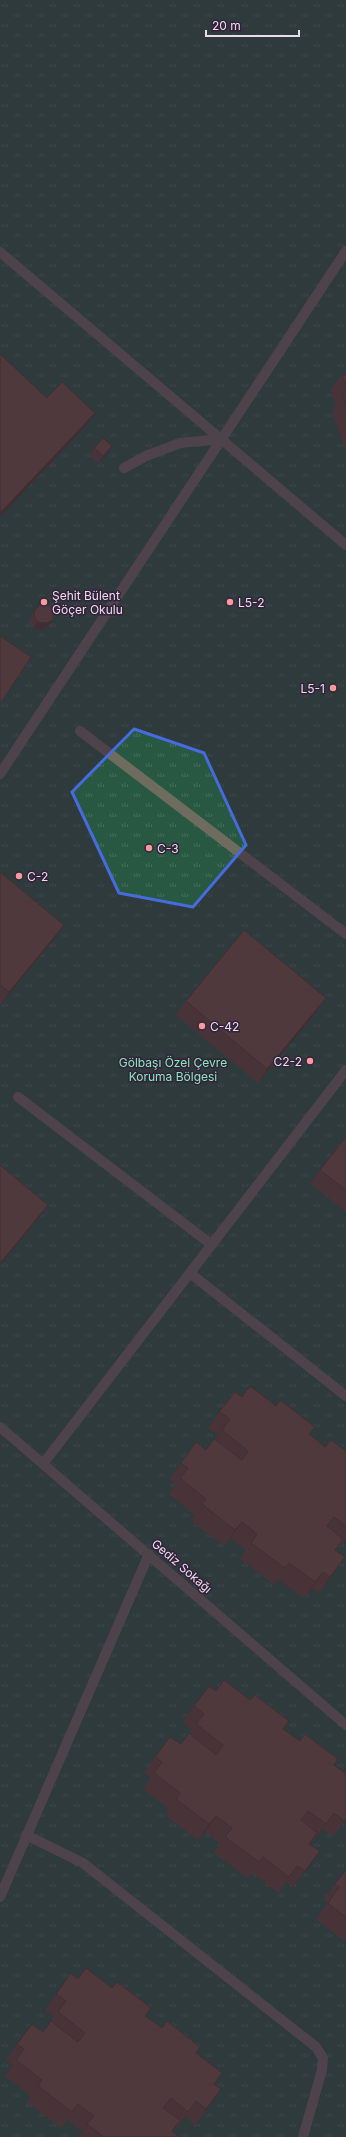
<svg xmlns="http://www.w3.org/2000/svg" width="346" height="2137" font-family="Inter,sans-serif">
<style>
.grass{fill:url(#grass-tufts)}
.lines{fill:none;stroke-linecap:round;stroke-linejoin:round}
.minor{stroke:#6e6c5e;stroke-width:10}
.wall{fill:#614a37}
.shaded-wall{fill:#4f3c2d}
.building{fill:#715640;stroke:#4f3c2d}
.marked{fill:none;stroke:#466bdc;stroke-width:3;stroke-linejoin:round}
.poi-dot{fill:#f59b9d;stroke:#34223a;stroke-width:1.5}
.labels{text-anchor:middle;dominant-baseline:central;stroke-width:3;stroke-linejoin:round;paint-order:stroke}
.poi-label{font-size:12px;fill:#e9dded;stroke:#34223a;text-anchor:start}
.park-label{font-size:12px;fill:#85eabc;stroke:#34223a}
.street-label{font-size:12px;fill:#e9dded;stroke:#34223a}
</style>
<defs>
<pattern id="grass-tufts" width="24" height="20" patternUnits="userSpaceOnUse"><rect width="24" height="20" fill="#285742"/><path d="M3 7l-1-3M5 7V3M7 7l1-3M15 17l-1-3M17 17v-4M19 17l1-3" fill="none" stroke="#476f5e"/></pattern>
</defs>
<rect width="100%" height="100%" fill="#34223a"/>
<path class="grass" d="M 0,0 L 346,0 L 346,2137 L 0,2137 Z"/>
<g class="lines">
<path class="minor" d="M 0,252 L 346,545
M 124,468 L 146,456 L 180,443 L 223,439
M 80,731 L 346,934
M 0,774 L 346,251
M 18,1097 L 212,1245
M 190,1273 L 346,1396
M 0,1427 L 346,1725
M 43,1464 L 346,1070
M 26,1835 L 83,1863 L 316,2047 L 323,2058 L 322,2070 L 303,2137
M 0,1897 L 149,1554"/>
</g>
<path class="wall" d="M 346,374 L 346,450 L 332,411 L 336,405 L 331,390 L 342,375 Z
M 94,448 L 108,453 L 98,463 L 90,455 Z
M 35,610 L 53,620 L 48,626 L 42,630 L 33,628 L 30,623 L 31,616 Z
M 0,872 L 64,925 L 54,939 L 0,1005 Z
M 186,1001 L 316,1012 L 258,1083 L 176,1015 Z
M 346,1137 L 346,1212 L 310,1183 L 320,1170 Z
M 242,1397 L 309,1434 L 325,1447 L 346,1451 L 346,1539 L 340,1546 L 339,1545 L 335,1550 L 345,1557 L 319,1593 L 312,1588 L 304,1598 L 278,1579 L 274,1584 L 240,1559 L 246,1550 L 230,1538 L 224,1546 L 190,1520 L 195,1515 L 169,1494 L 176,1484 L 170,1479 L 181,1463 L 206,1450 L 218,1435 L 208,1428 L 219,1412 Z
M 216,1691 L 283,1729 L 346,1774 L 346,1820 L 333,1837 L 323,1829 L 314,1840 L 313,1839 L 310,1844 L 320,1851 L 293,1887 L 286,1882 L 278,1893 L 252,1873 L 248,1878 L 214,1853 L 220,1844 L 205,1832 L 198,1840 L 165,1815 L 169,1809 L 143,1789 L 151,1778 L 144,1773 L 155,1757 L 181,1744 L 192,1730 L 183,1722 L 194,1706 Z
M 346,1870 L 346,1942 L 316,1919 L 328,1903 L 324,1900 L 335,1884 Z
M 78,1979 L 145,2016 L 196,2053 L 222,2073 L 215,2084 L 210,2105 L 195,2125 L 185,2117 L 177,2128 L 175,2127 L 172,2131 L 179,2137 L 78,2137 L 82,2132 L 67,2120 L 61,2128 L 27,2102 L 31,2096 L 5,2076 L 13,2065 L 6,2060 L 17,2044 L 43,2032 L 54,2017 L 45,2010 L 56,1994 Z"/>
<path class="shaded-wall" d="M 95,413 L 85,427 L 0,517 L 0,513 Z
M 112,446 L 108,453 L 98,463 L 103,456 Z
M 53,620 L 48,626 L 42,630 L 33,628 L 38,622 Z
M 64,925 L 54,939 L 0,1005 L 9,992 Z
M 326,998 L 316,1012 L 258,1083 L 267,1069 Z
M 48,1205 L 38,1219 L 0,1265 L 1,1262 Z
M 242,1522 L 224,1546 L 235,1530 Z
M 345,1557 L 334,1573 L 319,1593 L 330,1577 Z
M 323,1572 L 312,1588 L 304,1598 L 315,1582 Z
M 334,1813 L 323,1829 L 314,1840 L 326,1824 Z
M 216,1816 L 205,1832 L 198,1840 L 209,1824 Z
M 346,1819 L 346,1820 L 333,1837 Z
M 320,1851 L 308,1868 L 293,1887 Z
M 297,1866 L 286,1882 L 278,1893 L 289,1877 Z
M 221,2089 L 210,2105 L 195,2125 L 206,2109 Z
M 196,2101 L 185,2117 L 177,2128 L 188,2112 Z"/>
<path class="building" d="M 0,354 L 47,398 L 62,382 L 95,413 L 0,513 Z
M 346,374 L 346,387 L 342,375 Z
M 346,395 L 346,404 L 343,396 Z
M 103,438 L 112,446 L 103,456 L 94,448 Z
M 46,604 L 54,610 L 53,620 L 47,623 L 38,622 L 34,616 L 35,610 L 40,605 Z
M 0,636 L 31,657 L 0,704 Z
M 0,872 L 64,925 L 9,992 L 0,985 Z
M 244,930 L 326,998 L 267,1069 L 186,1001 Z
M 346,1137 L 346,1190 L 320,1170 Z
M 0,1165 L 48,1205 L 1,1262 L 0,1262 Z
M 250,1386 L 276,1406 L 280,1400 L 315,1427 L 309,1434 L 325,1447 L 331,1440 L 346,1451 L 346,1526 L 334,1517 L 327,1526 L 343,1539 L 335,1550 L 345,1557 L 330,1577 L 323,1572 L 315,1582 L 289,1563 L 285,1568 L 251,1543 L 257,1534 L 242,1522 L 235,1530 L 202,1504 L 206,1499 L 180,1478 L 188,1468 L 181,1463 L 196,1442 L 206,1450 L 214,1439 L 242,1460 L 248,1451 L 222,1430 L 230,1419 L 219,1412 L 235,1392 L 242,1397 Z
M 224,1680 L 250,1700 L 255,1695 L 289,1721 L 283,1729 L 300,1741 L 305,1734 L 338,1759 L 334,1765 L 346,1774 L 346,1819 L 344,1821 L 334,1813 L 326,1824 L 308,1811 L 301,1820 L 317,1833 L 309,1844 L 320,1851 L 305,1871 L 297,1866 L 289,1877 L 263,1857 L 259,1862 L 225,1837 L 232,1828 L 216,1816 L 209,1824 L 176,1799 L 180,1793 L 154,1773 L 162,1762 L 155,1757 L 170,1737 L 181,1744 L 189,1733 L 216,1755 L 223,1745 L 196,1724 L 204,1714 L 194,1706 L 209,1686 L 216,1691 Z
M 346,1870 L 346,1917 L 328,1903 L 339,1887 L 335,1884 Z
M 86,1968 L 112,1988 L 117,1982 L 151,2008 L 145,2016 L 162,2028 L 167,2021 L 200,2047 L 196,2053 L 222,2073 L 214,2084 L 221,2089 L 206,2109 L 196,2101 L 188,2112 L 171,2098 L 163,2108 L 180,2120 L 172,2131 L 179,2137 L 104,2137 L 87,2124 L 94,2116 L 78,2104 L 72,2112 L 38,2086 L 42,2080 L 16,2060 L 24,2049 L 17,2044 L 32,2024 L 43,2032 L 51,2021 L 78,2042 L 85,2033 L 58,2012 L 66,2001 L 56,1994 L 71,1973 L 78,1979 Z"/>
<path d="M0 0H346V2137H0ZM 134,729 L 204,753 L 246,845 L 193,907 L 119,893 L 72,792 Z" fill="#34223a" fill-opacity=".55" fill-rule="evenodd"/>
<path class="marked" d="M 134,729 L 204,753 L 246,845 L 193,907 L 119,893 L 72,792 Z"/>
<g class="poi-dot">
<circle cx="44" cy="602" r="4"/>
<circle cx="230" cy="602" r="4"/>
<circle cx="333" cy="688" r="4"/>
<circle cx="149" cy="848" r="4"/>
<circle cx="19" cy="876" r="4"/>
<circle cx="202" cy="1026" r="4"/>
<circle cx="310" cy="1061" r="4"/>
</g>
<g class="labels">
<g class="poi-label">
<text x="52" y="595">Şehit Bülent<tspan x="52" dy="14">Göçer Okulu</tspan></text>
<text x="238" y="602">L5-2</text>
<text x="325" y="688" text-anchor="end">L5-1</text>
<text x="157" y="848">C-3</text>
<text x="27" y="876">C-2</text>
<text x="210" y="1026">C-42</text>
<text x="302" y="1061" text-anchor="end">C2-2</text>
</g>
<g class="park-label">
<text x="173" y="1062">Gölbaşı Özel Çevre<tspan x="173" dy="14">Koruma Bölgesi</tspan></text>
</g>
<g class="street-label">
<text transform="translate(182 1566) rotate(41)">Gediz Sokağı</text>
</g>
</g>
<path d="M206 30v6h93v-6" fill="none" stroke="#e9dded" stroke-width="2"/>
<text x="212" y="30" font-size="12" fill="#e9dded" stroke="#34223a" stroke-width="3" paint-order="stroke">20 m</text>
</svg>
